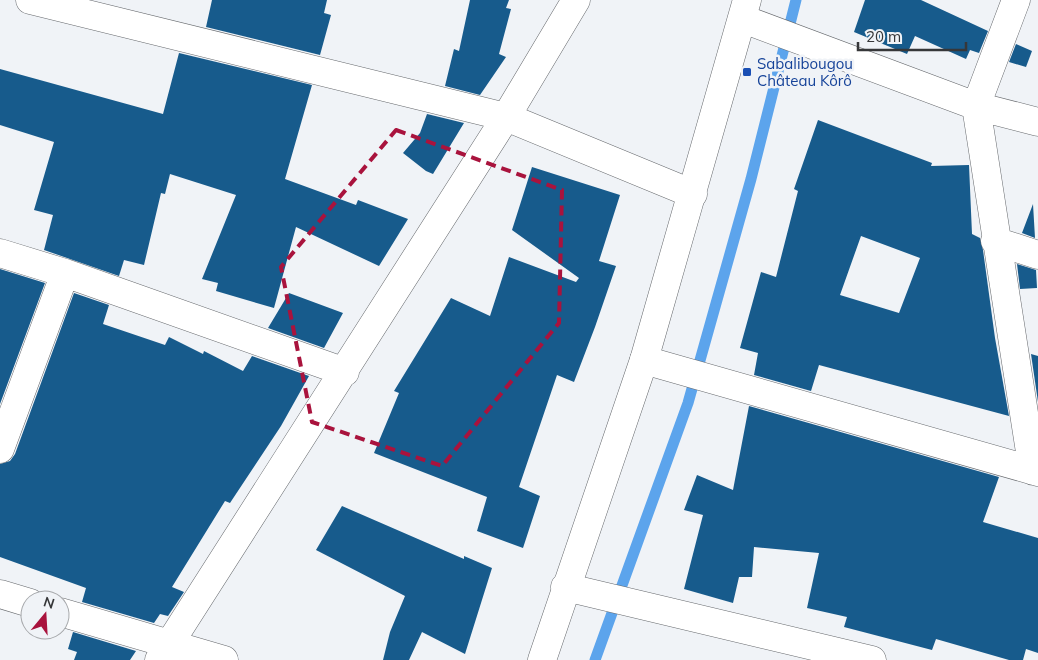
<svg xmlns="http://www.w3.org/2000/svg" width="1038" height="660" font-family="Mulish,sans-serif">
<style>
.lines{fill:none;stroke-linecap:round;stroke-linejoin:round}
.stream{stroke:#5ca4ec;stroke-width:11}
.building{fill:#175b8c;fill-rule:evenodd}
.street-casing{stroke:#66696d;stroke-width:29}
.secondary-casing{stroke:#66696d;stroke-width:29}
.street{stroke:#fff;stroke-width:28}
.secondary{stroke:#fff;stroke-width:28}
.marked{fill:none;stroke:#a9133d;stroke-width:4;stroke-dasharray:10 6;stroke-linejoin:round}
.transit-dot{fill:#1a4fb4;stroke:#f0f3f7;stroke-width:2}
.labels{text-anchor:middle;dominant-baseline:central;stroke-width:5;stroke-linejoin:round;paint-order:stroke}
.transit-label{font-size:15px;fill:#164399;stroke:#f0f3f7;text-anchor:start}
</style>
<rect width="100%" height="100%" fill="#f0f3f7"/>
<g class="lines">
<path class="stream" d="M 595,660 L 688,403 L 751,179 L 796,0"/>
</g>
<path class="building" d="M 212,0 L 327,0 L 324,13 L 331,15 L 320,55 L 206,27 Z
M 470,0 L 509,0 L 506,8 L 511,9 L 499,54 L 506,57 L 480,95 L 445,86 L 454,49 L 459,51 Z
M 865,0 L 921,0 L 988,31 L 979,53 L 970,50 L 966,59 L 915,36 L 907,54 L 854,32 Z
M 1016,44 L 1032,51 L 1026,67 L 1009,62 Z
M 179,53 L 312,85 L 285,179 L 356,205 L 358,200 L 408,219 L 379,266 L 296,227 L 274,308 L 216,291 L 218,283 L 202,279 L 236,195 L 170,174 L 165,194 L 161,193 L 144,265 L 124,260 L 119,276 L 44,250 L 53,215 L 34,210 L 54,142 L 0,125 L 0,69 L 163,114 Z
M 427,114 L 464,123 L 433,174 L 426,171 L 403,153 L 420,133 Z
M 818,120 L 932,163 L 931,166 L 969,165 L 972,234 L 980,238 L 983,250 L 995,338 L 1009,416 L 819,365 L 811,391 L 754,375 L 758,353 L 740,348 L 761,272 L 776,277 L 798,191 L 794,189 ZM 861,236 L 920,258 L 899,313 L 840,295 Z
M 532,167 L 620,195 L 599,261 L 616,266 L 595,327 L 574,382 L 557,375 L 519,487 L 540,496 L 523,548 L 477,531 L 487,497 L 374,453 L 399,393 L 394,391 L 451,298 L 490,316 L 509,257 L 576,282 L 579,278 L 512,230 Z
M 1033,204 L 1035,238 L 1022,233 Z
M 1017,264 L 1036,270 L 1037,288 L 1020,289 Z
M 0,269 L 45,283 L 0,404 Z
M 74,293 L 109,305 L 103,324 L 165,345 L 169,337 L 203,354 L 204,351 L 243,371 L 252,356 L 309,376 L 281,426 L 230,503 L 225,501 L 172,587 L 184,592 L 168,616 L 160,614 L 154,623 L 82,602 L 86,588 L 0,557 L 0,464 L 10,461 L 15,454 Z
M 289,293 L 343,313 L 324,348 L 268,328 Z
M 1031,354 L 1038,356 L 1038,402 Z
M 749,406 L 999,477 L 983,522 L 1038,538 L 1038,653 L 1026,649 L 1023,660 L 1009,660 L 936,639 L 932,650 L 844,627 L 847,617 L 807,608 L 819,553 L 754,547 L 752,577 L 739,577 L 733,603 L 684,589 L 703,515 L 684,510 L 697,475 L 733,490 Z
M 342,506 L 464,559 L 464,556 L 492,568 L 465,654 L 422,632 L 409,660 L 383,660 L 390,632 L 405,596 L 316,550 Z
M 73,632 L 136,651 L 130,660 L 74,660 L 77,652 L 68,649 Z"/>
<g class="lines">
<g class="street-casing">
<path id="street" d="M 30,0 L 506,117 L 693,194
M 1016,0 L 976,106 L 1033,471
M 743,19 L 976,106 L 1038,122
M 995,241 L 1038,255
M 0,253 L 65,273 L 345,372
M 644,360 L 1038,472
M 0,449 L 65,273
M 565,587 L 872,660
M 0,594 L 30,603
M 60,612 L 224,660
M 159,660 L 506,117 L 576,0"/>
</g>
<g class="secondary-casing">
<path id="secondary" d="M 542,660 L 644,360 L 747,0"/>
</g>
<use href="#street" class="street"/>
<use href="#secondary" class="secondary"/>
</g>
<path class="marked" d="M 396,130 L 562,190 L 559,323 L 442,466 L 312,422 L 281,267 Z"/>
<rect class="transit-dot" x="742" y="67" width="10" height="10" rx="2.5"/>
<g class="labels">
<g class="transit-label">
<text x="757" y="63">Sabalibougou<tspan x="757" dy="17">Château Kôrô</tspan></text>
</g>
</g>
<g transform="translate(45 615) rotate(18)"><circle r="24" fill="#f0f3f7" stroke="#a6a8ab"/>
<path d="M0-4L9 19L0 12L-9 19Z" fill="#a9133d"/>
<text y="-8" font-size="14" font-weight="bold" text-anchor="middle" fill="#363739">N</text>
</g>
<path d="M858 42v8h108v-8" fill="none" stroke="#363739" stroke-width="2.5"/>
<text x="866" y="42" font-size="15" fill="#363739" stroke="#f0f3f7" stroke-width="4" paint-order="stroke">20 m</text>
</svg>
